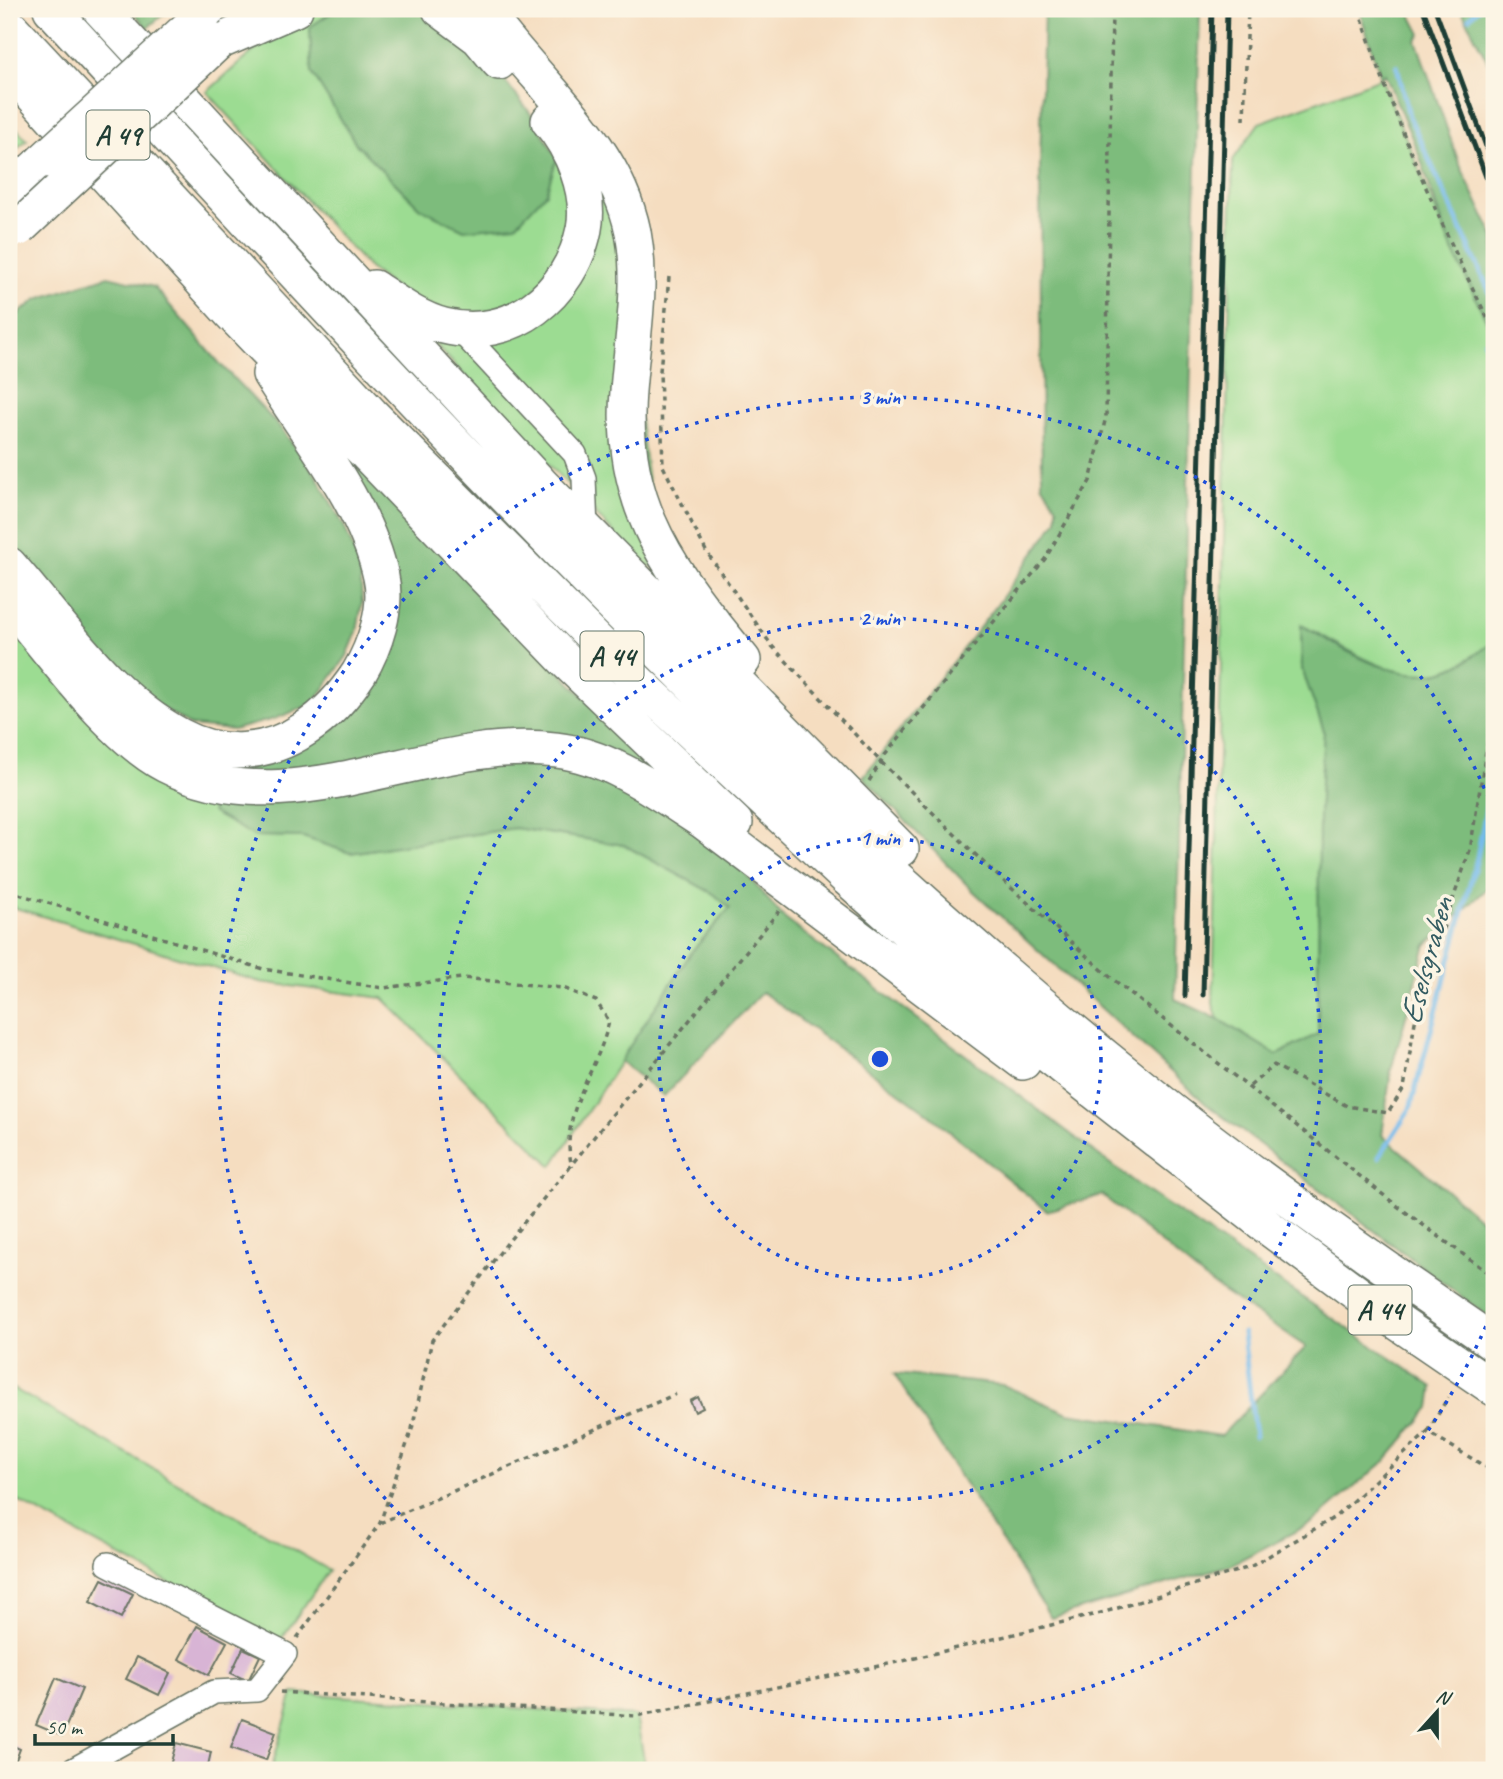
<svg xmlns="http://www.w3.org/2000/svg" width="1503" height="1779" font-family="Caveat,sans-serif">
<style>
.green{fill:#9cdc92;stroke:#5e8c63;stroke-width:2}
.forest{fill:#7dbc7c;stroke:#4e7c58;stroke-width:2}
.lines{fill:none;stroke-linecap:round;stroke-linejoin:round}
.stream{stroke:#74bbec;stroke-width:5}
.building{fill:#d8b4d5}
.minor-casing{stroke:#6a7565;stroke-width:26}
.highway-casing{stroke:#6a7565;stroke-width:38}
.path{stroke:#6a7565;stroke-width:3.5;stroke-dasharray:5 5;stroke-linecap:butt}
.minor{stroke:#fff;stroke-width:23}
.highway{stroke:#fff;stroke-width:35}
.rail{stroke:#1f3d34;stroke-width:5}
.highway-bridge-casing{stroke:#6a7565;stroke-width:38;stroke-linecap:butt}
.highway-bridge{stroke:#fff;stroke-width:35}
.ring{fill:none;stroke:#1d4ed8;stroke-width:3.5;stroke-dasharray:3.5 7}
.labels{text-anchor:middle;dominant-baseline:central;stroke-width:7;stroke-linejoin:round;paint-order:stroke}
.shield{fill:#fcf5e5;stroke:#617469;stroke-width:2}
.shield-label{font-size:28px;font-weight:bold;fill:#1f3d34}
.water-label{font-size:32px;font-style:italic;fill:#345c62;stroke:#fcf5e5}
.centre{fill:#1d4ed8;stroke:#fcf5e5;stroke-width:3.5}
.ring-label{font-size:21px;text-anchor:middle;font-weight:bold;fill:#1d4ed8;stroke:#fcf5e5;stroke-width:7;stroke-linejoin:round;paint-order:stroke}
</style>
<rect width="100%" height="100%" fill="#fcf5e5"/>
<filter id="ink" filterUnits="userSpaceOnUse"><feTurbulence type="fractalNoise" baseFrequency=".0143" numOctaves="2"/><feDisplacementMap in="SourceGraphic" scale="14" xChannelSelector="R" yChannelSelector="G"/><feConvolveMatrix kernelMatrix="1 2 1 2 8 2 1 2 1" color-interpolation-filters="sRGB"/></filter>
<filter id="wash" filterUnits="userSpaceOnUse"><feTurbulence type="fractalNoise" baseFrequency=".00686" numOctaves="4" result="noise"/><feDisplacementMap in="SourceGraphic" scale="28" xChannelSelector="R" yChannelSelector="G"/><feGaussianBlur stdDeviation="1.57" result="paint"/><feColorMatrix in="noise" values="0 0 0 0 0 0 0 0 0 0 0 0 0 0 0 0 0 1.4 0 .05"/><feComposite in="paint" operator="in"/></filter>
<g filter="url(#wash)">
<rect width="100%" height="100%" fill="#f5ddc0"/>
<path class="green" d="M 329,9 L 337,9 L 310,27 L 312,73 L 357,145 L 420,208 L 557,158 L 573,212 L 563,253 L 549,279 L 516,305 L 482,312 L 448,312 L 408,298 L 369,268 L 207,92 C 244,59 281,22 329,9 Z
M 1381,78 L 1449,242 L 1494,336 L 1494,642 C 1481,650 1467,662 1452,668 C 1399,690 1347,646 1301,625 L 1302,669 L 1324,731 L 1319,815 L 1318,1034 L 1277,1055 L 1218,1019 L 1213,1004 L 1233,160 L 1259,123 Z
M 9,120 L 27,140 L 9,154 Z
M 583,157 L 613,209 L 659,568 L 643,564 L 415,323 L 554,311 Z
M 9,617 L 254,836 L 303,837 L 350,853 L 515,828 L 624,845 L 714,894 L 730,908 L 693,950 L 552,1166 L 383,998 L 260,982 L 9,906 Z
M 9,1386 L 329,1570 L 279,1642 L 9,1496 Z
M 293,1693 L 636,1716 L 646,1770 L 271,1770 Z"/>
<path class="forest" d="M 131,9 L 170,9 L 147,28 Z
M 337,9 L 413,9 L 432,14 L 501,76 L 534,118 L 557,158 L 546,193 L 516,225 L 464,230 L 420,208 L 357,145 L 312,73 L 310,27 Z
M 1044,9 L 1200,9 L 1175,999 L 1218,1019 L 1277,1055 L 1318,1034 L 1319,815 L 1324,731 L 1302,669 L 1301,625 C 1344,649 1401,689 1452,668 C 1467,662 1481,650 1494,642 L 1494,882 L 1426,945 L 1391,1070 L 1382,1135 L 1494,1231 L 1494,1321 L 1206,1104 L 970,888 L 863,777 L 997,605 L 1057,520 L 1057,507 L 1042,484 L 1040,165 Z
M 1359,9 L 1408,9 L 1421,34 L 1416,40 L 1459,163 L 1494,237 L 1494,336 L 1449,242 L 1419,155 L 1385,74 L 1381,78 Z
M 1461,9 L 1494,9 L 1494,74 Z
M 108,276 L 154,287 L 221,365 L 279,426 L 317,477 L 345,528 L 360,567 L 362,602 L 357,632 L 347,656 L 313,704 L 274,719 L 233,730 L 191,726 L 122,683 L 9,551 L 9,321 L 38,299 Z
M 349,457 L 652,766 L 785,919 L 1137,1184 L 1433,1387 L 1430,1408 L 1385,1461 L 1312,1523 L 1230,1565 L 1051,1618 L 894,1374 L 1003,1385 L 1068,1413 L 1221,1436 L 1306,1347 L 1210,1283 L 1102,1195 L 1047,1211 L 926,1112 L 762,992 L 664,1096 L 620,1061 L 693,950 L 730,908 L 714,894 L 624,845 L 515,828 L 350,853 L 303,837 L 254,836 L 213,813 L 205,794 L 154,736 L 289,750 L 335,728 L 365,692 L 389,651 L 397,604 L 344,465 Z"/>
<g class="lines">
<path class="stream" d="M 1469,18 L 1478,9
M 1397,66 L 1409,116 L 1494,301
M 1493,321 L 1494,317
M 1485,342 L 1494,359
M 1379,1157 L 1410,1109 L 1477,858 L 1494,768
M 1243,1333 L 1255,1436"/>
</g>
<g id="blocks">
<path class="building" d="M 698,1397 L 703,1408 L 695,1412 L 690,1401 Z
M 102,1579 L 133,1594 L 121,1618 L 90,1602 Z
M 197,1626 L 227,1642 L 209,1675 L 179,1659 Z
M 243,1648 L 260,1656 L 248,1681 L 231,1673 Z
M 137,1657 L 170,1673 L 159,1695 L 126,1679 Z
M 56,1678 L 82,1689 L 62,1736 L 36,1725 Z
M 242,1719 L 276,1732 L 266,1760 L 231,1748 Z
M 176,1743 L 211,1752 L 207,1770 L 169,1770 Z
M 9,1744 L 20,1749 L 12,1770 L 9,1770 Z"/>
</g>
</g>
<g filter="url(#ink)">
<use href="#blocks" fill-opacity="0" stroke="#6a7565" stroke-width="2"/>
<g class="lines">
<g class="minor-casing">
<path id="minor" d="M 457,327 L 575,454 L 584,478 L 586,530
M 73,1770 L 214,1692 L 257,1690 L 285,1654 L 108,1564"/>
</g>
<g class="highway-casing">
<path id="highway" d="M 51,9 C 397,384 742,767 1142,1087 C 1255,1178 1375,1261 1494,1343
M 100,9 L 540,483 L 901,849
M 440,9 L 479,38 L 499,62
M 483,9 C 534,82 614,140 633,232 C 643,284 632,339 628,391 C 619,508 673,575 743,660
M 9,26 L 371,414 L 637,681 L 848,879 L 1043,1051 L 1269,1228 L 1374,1306 L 1494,1388
M 218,42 L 295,9
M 9,69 L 230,312 L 567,662 L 735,823
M 9,192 L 44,160
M 374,288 C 395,302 419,320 444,326 C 511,343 571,294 584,229 C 591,192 572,148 549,121
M 9,565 C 60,623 110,699 180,736 C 221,758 266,755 305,729 C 328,714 344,696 359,673 C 375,646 388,608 381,577 C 366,505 308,435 270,374
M 9,602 C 51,651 110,736 166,765 C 291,830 427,734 556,750 C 610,756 659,793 703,821 L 1023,1062"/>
</g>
<path class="path" d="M 1359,9 C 1394,121 1441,227 1494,331
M 1244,120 L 1248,9
M 669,277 L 660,371 L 663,466 L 706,551 L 772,646 L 881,762 L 987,866 L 1109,976 L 1396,1205 L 1494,1277
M 869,781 L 885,755 L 1045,559 L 1090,481 L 1106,417 L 1112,9
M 9,891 L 263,969 L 383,988 L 462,978 L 563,988 L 596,1001 L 609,1021 C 598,1073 558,1111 572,1167
M 1250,1086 L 1274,1065 L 1347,1106 L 1388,1113 L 1404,1088 L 1419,998 L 1470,850 L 1494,702
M 1428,1432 L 1448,1397
M 380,1523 L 676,1394
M 297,1638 L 380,1523 L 412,1429 L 432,1340 L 508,1242 L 779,911
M 280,1692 L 636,1716 L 903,1661 L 1105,1612 L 1250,1567 L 1335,1517 L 1428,1432 L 1494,1472"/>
<use href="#minor" class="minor"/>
<use href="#highway" class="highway"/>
<path class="rail" d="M 1423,9 L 1494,198
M 1435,9 L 1494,168
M 1203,995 L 1227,9
M 1185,996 L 1212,9"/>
<g class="highway-bridge-casing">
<path id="highway-bridge" d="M 44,160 L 209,9
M 19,228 L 218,42"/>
</g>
<use href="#highway-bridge" class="highway-bridge"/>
</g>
</g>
<g class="ring">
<circle cx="880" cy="1059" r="221"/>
<circle cx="880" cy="1059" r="441"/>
<path d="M1494 1307A662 662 0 1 1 1494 811"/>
</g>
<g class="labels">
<g class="shield">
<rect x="86.5" y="110.5" width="63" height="49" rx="5"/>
<rect x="580.5" y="631.5" width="63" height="49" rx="5"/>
<rect x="1348.5" y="1285.5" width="63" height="49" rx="5"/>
</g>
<g class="shield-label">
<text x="118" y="135">A 49</text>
<text x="612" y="656">A 44</text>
<text x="1380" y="1310">A 44</text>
</g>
<g class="water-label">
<text transform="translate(1426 961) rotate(-75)">Eselsgraben</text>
</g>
</g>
<circle cx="880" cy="1059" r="10" class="centre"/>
<g class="ring-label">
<text x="880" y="404">3 min</text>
<text x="880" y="625">2 min</text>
<text x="880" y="845">1 min</text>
</g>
<rect width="1503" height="1779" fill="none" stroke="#fcf5e5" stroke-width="35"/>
<g transform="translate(1437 1712) rotate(21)" stroke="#fcf5e5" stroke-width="5" paint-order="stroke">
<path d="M0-5L12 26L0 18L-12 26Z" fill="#1f3d34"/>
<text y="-10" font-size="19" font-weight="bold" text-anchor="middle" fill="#1f3d34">N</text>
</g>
<path d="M35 1734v10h138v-10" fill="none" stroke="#1f3d34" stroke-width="3.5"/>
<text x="46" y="1734" font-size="21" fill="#1f3d34" stroke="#fcf5e5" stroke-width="5" paint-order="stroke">50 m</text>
</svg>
